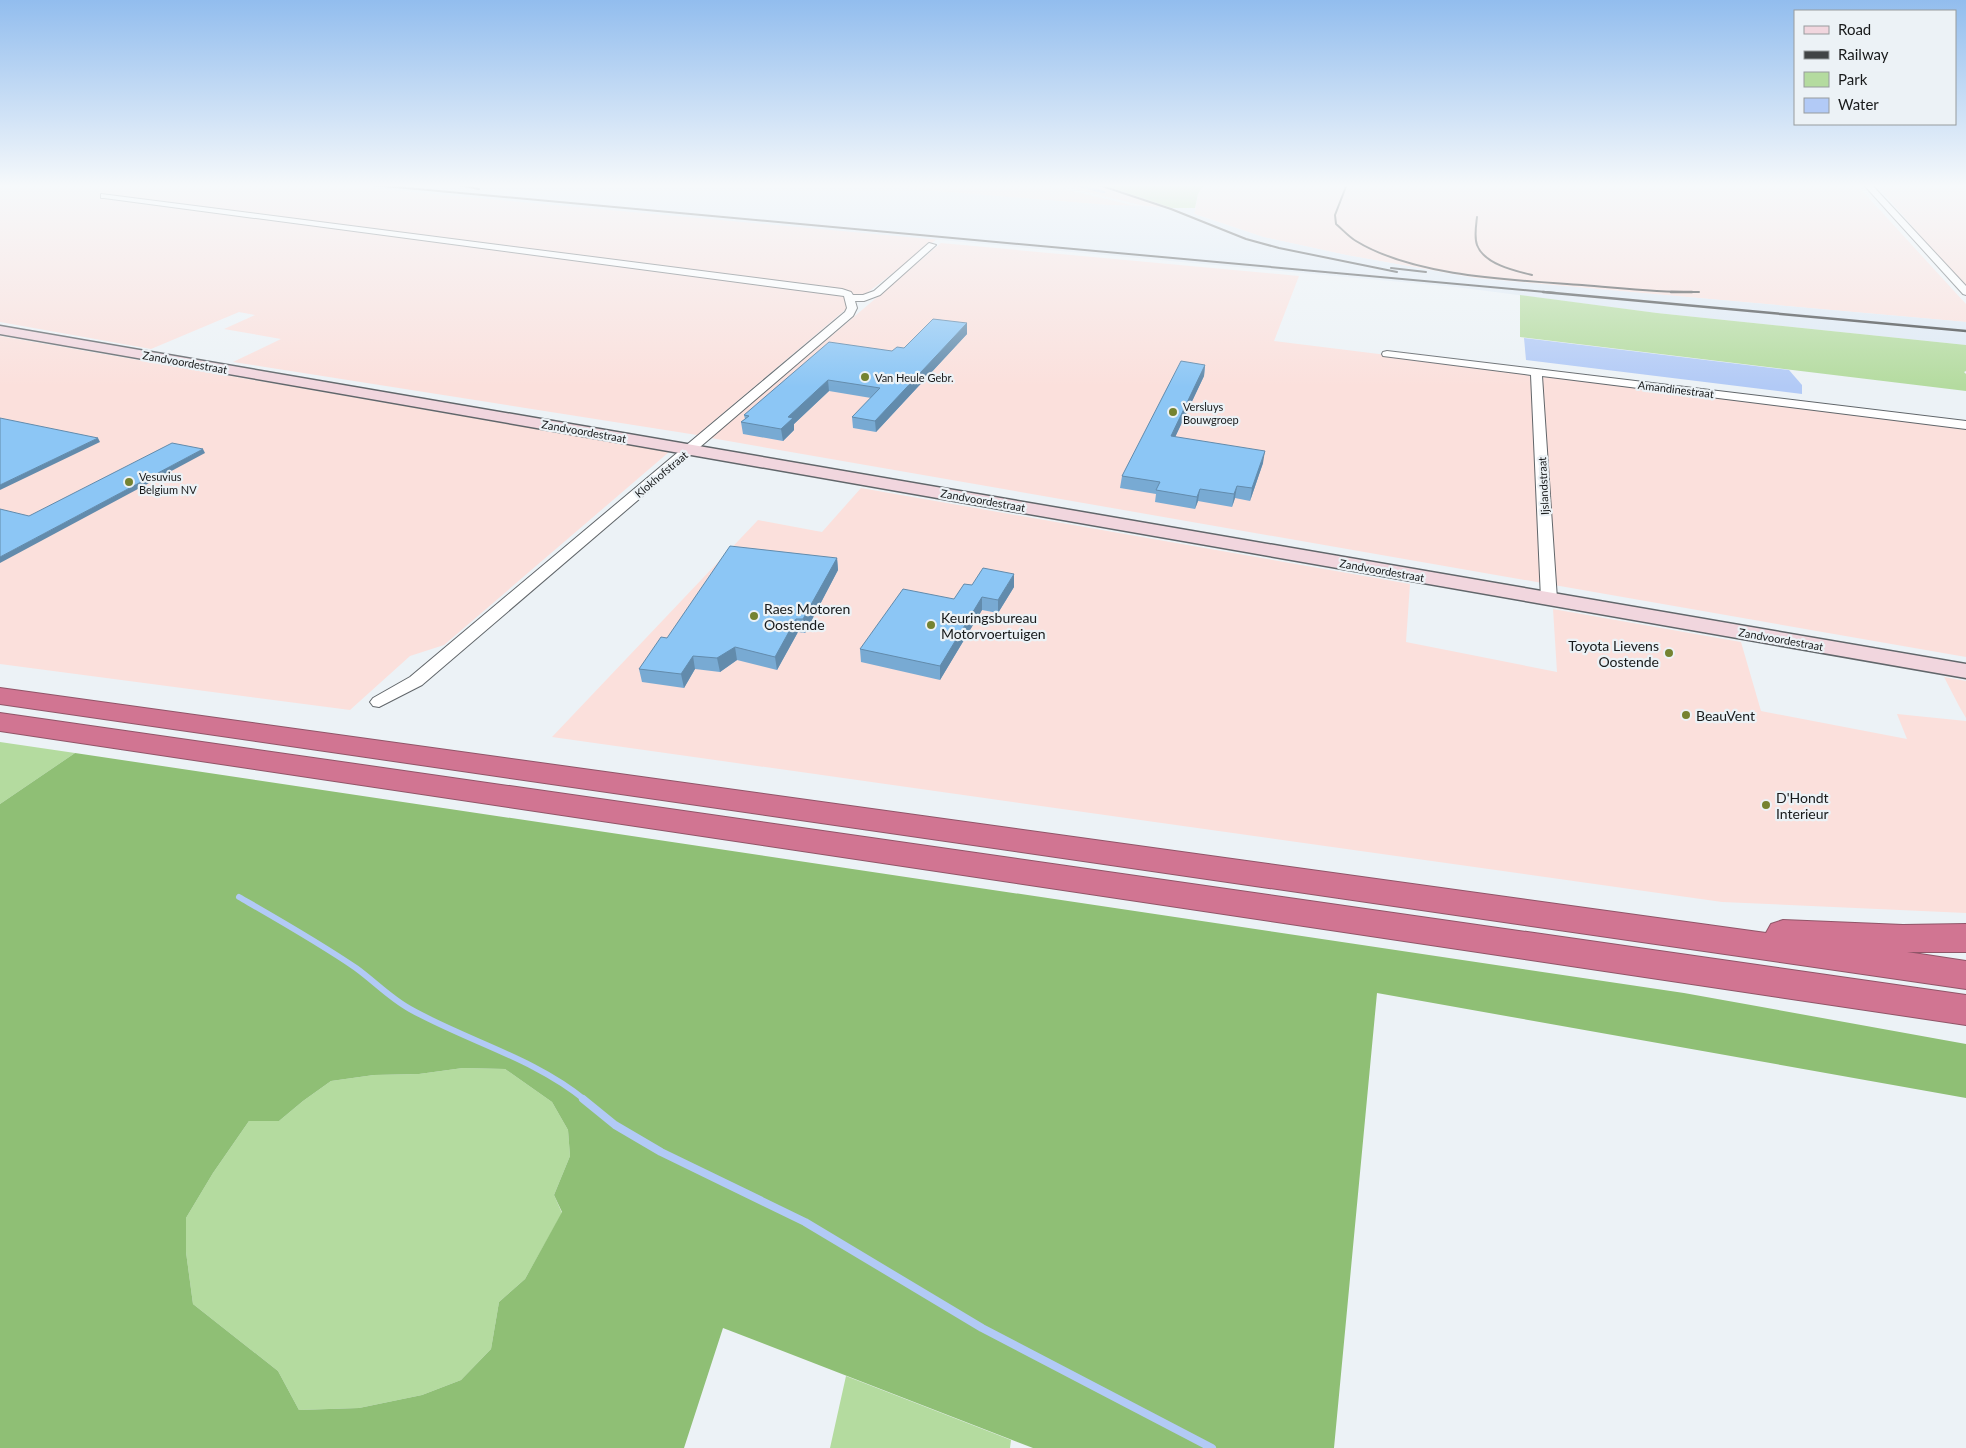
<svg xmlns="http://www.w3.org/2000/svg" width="1966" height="1448" font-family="Lato,sans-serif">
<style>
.industrial{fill:#fbe0dc}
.built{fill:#dee9f4}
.green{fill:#b4db9f}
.forest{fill:#8fbf75;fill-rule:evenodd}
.water{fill:#b2caf6}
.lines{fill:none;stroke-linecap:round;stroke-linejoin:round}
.stream-far2{stroke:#b2caf6;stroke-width:2.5}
.stream-far1{stroke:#b2caf6;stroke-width:6}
.stream{stroke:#b2caf6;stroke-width:8}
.street-casing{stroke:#61666a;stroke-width:2}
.secondary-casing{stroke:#61666a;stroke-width:3}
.highway-casing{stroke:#905568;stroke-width:2}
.street{fill:#fff;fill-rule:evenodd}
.secondary{fill:#f1d6de;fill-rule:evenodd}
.highway{fill:#d17592;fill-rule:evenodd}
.rail-far1{stroke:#414445;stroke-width:2}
.rail{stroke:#414445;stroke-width:2.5}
.wall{fill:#78aad3}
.shaded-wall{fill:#628bac}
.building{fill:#8cc6f5;stroke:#628bac}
.poi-dot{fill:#758331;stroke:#ecf2f6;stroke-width:2}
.labels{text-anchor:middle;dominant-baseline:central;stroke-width:4.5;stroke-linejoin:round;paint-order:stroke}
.far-street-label{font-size:11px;fill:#181a1b;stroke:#ecf2f6}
.far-poi-label{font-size:11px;fill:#181a1b;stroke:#ecf2f6;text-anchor:start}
.poi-label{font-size:14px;fill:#181a1b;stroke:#ecf2f6;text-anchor:start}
</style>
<rect width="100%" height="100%" fill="#ecf2f6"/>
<path class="industrial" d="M 0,184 L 325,184 L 937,239 L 845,310 L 697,435 L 233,362 L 281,339 L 224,329 L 255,315 L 239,312 L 151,349 L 0,322 Z
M 849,184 L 1043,184 L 1136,206 L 1108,205 Z
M 1055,184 L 1092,184 L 1166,208 L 1140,205 Z
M 1204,184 L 1856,184 L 1966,304 L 1966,322 L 1475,278 L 1346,255 L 1263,237 L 1192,213 L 1195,212 L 1198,194 Z
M 1876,184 L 1966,184 L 1966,289 Z
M 941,243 L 1299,276 L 1274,341 L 1966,427 L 1966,657 L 711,438 Z
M 0,336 L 669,452 L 444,645 L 410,656 L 350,710 L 0,664 Z
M 861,488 L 1410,584 L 1406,642 L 1557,672 L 1553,609 L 1741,642 L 1761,711 L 1907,739 L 1897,714 L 1966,721 L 1966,913 L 1722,902 L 552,737 L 758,520 L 822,532 Z
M 1944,677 L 1966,681 L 1966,718 L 1959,706 Z"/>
<path class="built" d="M 325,184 L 849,184 L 1108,205 L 1195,208 L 1195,212 L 1193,213 L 1197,215 L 1263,237 L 1346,255 L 1475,278 L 1966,322 L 1966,345 L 1657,313 L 1456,287 Z"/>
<path class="green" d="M 1100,184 L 1204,184 L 1198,194 L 1195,208 L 1172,208 Z
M 1520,295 L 1657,313 L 1966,345 L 1966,371 L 1964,372 L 1966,374 L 1966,391 L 1520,337 Z
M 0,742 L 75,753 L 0,804 Z
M 463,1068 L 505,1069 L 552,1102 L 568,1130 L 570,1156 L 554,1195 L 562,1213 L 525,1279 L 499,1302 L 491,1349 L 461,1380 L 422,1395 L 359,1408 L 299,1410 L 278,1371 L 193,1304 L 186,1252 L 186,1218 L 213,1173 L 249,1121 L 279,1121 L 303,1101 L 331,1081 L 374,1075 L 419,1074 Z
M 846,1376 L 1011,1440 L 1010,1448 L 830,1448 Z"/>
<path class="forest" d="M 75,753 L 1684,993 L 1966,1044 L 1966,1098 L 1377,993 L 1334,1448 L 1033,1448 L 723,1328 L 684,1448 L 0,1448 L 0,804 ZM 463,1068 L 505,1069 L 552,1102 L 568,1130 L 570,1156 L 554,1195 L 562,1212 L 525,1279 L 499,1302 L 491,1349 L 461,1380 L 422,1395 L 359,1408 L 299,1410 L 278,1371 L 193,1304 L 186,1252 L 186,1218 L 213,1173 L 249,1121 L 279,1121 L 303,1101 L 331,1081 L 374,1075 L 419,1074 Z"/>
<path class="water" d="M 1524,338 L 1789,370 L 1802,385 L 1802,394 L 1526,360 Z"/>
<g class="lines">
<path class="stream-far2" d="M 1071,184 L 1104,192"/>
<path class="stream-far1" d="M 239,897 C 279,920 318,942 356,968 C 374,981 390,998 410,1009 C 467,1041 534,1058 585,1100"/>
<path class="stream" d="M 583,1099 L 615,1125 L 661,1152 L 805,1222 L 982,1328 L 1212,1448"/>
<g class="street-casing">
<path id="street" d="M 1863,184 L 1871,184 L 1966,286 L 1966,295 L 1963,294 Z
M 101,194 L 842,289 L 851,292 L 853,295 L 863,295 L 874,291 L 929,243 L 936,245 L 880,295 L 864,301 L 855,301 L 857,308 L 853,316 L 422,685 L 379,707 L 373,706 L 370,702 L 373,698 L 410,677 L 845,312 L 847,308 L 844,296 L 104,198 L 101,198 Z
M 1387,351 L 1966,421 L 1966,429 L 1542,376 L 1557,599 L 1554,602 L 1544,602 L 1541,599 L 1531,375 L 1383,356 L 1382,354 L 1383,352 Z"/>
</g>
<g class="secondary-casing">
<path id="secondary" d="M 0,326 L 1966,664 L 1966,678 L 0,334 Z"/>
</g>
<g class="highway-casing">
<path id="highway" d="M 0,688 L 1766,933 L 1771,924 L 1783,920 L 1903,925 L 1966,924 L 1966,952 L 1907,952 L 1966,961 L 1966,989 L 0,704 Z
M 0,713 L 1966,995 L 1966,1025 L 0,731 Z"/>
</g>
<use href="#street" class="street"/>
<use href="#secondary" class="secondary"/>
<use href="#highway" class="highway"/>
<path class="rail-far1" d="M 362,184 L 1556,293
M 454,184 L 479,189
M 1096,184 L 1171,209 L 1246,239 L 1279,248 L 1397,272
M 1347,184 L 1335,215 L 1336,224 C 1343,230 1349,237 1356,241 C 1415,277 1514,280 1582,285 C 1621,288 1660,293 1699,292
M 1477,217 C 1476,226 1474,237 1477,245 C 1484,264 1515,271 1532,275
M 1391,268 L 1426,272"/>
<path class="rail" d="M 1543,292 L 1966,331
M 1671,292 L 1692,292"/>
</g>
<path class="wall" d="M 967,323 L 967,334 L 876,432 L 853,428 L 852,417 L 871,398 L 829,391 L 794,424 L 794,430 L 783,441 L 743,434 L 741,422 L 745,419 L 744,415 L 892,351 L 904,348 Z
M 1205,365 L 1204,376 L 1175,437 L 1263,463 L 1250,501 L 1235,498 L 1232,507 L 1198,501 L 1195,509 L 1155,502 L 1156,494 L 1120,488 L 1122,476 Z
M 837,558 L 838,570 L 805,633 L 798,632 L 777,670 L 737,660 L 720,672 L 695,669 L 684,688 L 642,682 L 639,669 L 667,638 Z
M 972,585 L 1014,587 L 998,613 L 982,610 L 940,680 L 861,662 L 860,649 L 954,599 Z"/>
<path class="shaded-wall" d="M 967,323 L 967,334 L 876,432 L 875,421 Z
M 1205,365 L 1204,376 L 1170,448 L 1171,436 Z
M 828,380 L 829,391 L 794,424 L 794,430 L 783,441 L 781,429 L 788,417 Z
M 98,438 L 100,442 L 0,490 L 0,485 Z
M 203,449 L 205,453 L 0,563 L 0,557 Z
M 1265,451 L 1263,463 L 1250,501 L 1252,488 Z
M 1237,486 L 1235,498 L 1232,507 L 1234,494 Z
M 1200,489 L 1198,501 L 1195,509 L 1197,497 Z
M 837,558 L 838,570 L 805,633 L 803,619 Z
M 1014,574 L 1014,587 L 998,613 L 998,600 Z
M 982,597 L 982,610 L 940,680 L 940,666 Z
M 796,619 L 798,632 L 777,670 L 775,657 Z
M 735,647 L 737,660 L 720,672 L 717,658 Z
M 693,656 L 695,669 L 684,688 L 681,674 Z"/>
<path class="building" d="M 933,319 L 967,323 L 875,421 L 852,417 L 880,388 L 828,380 L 788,417 L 793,418 L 781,429 L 741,422 L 749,416 L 744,415 L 829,342 L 892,351 L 897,347 L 904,348 Z
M 1181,361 L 1205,365 L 1171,436 L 1265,451 L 1252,488 L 1237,486 L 1234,494 L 1200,489 L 1197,497 L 1156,490 L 1160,482 L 1122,476 Z
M 0,418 L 98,438 L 0,485 Z
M 172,443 L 203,449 L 0,557 L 0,509 L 29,516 Z
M 730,546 L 837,558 L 803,619 L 796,619 L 775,657 L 735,647 L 717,658 L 693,656 L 681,674 L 639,669 L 661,637 L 667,638 Z
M 983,568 L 1014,574 L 998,600 L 982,597 L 940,666 L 860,649 L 903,589 L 954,599 L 964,584 L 972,585 Z"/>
<linearGradient id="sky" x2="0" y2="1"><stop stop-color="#92bdee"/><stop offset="0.48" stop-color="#f6f9fb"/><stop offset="1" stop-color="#f6f9fb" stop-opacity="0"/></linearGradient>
<rect width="1966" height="387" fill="url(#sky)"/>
<g class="poi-dot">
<circle cx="865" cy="377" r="5"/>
<circle cx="1173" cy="412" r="5"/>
<circle cx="129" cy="482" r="5"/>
<circle cx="754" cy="616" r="5"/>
<circle cx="931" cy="625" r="5"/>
<circle cx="1669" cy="653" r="5"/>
<circle cx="1686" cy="715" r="5"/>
<circle cx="1766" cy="805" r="5"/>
</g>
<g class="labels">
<g class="far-street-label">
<text transform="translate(185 362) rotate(10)">Zandvoordestraat</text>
<text transform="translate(1676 389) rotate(7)">Amandinestraat</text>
<text transform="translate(584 431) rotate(10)">Zandvoordestraat</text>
<text transform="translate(661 474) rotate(-40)">Klokhofstraat</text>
<text transform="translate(1543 486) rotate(-93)">Ijslandstraat</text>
<text transform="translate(983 500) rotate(10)">Zandvoordestraat</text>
<text transform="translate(1382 570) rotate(10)">Zandvoordestraat</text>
<text transform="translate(1781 639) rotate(10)">Zandvoordestraat</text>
</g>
<g class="far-poi-label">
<text x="875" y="377">Van Heule Gebr.</text>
<text x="1183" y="406">Versluys<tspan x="1183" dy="13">Bouwgroep</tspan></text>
<text x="139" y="476">Vesuvius<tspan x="139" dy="13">Belgium NV</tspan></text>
</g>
<g class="poi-label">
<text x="764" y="608">Raes Motoren<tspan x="764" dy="16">Oostende</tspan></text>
<text x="941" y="617">Keuringsbureau<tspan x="941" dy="16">Motorvoertuigen</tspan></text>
<text x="1659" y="645" text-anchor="end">Toyota Lievens<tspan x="1659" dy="16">Oostende</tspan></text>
<text x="1696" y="715">BeauVent</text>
<text x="1776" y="797">D'Hondt<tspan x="1776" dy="16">Interieur</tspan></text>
</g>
</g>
<rect x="1794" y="10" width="162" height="115" fill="#ecf2f6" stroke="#979c9e"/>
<rect x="1804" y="26" width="25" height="8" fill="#f1d6de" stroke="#979c9e"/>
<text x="1838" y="35" font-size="15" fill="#181a1b">Road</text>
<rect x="1804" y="51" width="25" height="8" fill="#414445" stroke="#979c9e"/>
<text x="1838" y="60" font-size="15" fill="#181a1b">Railway</text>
<rect x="1804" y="72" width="25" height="15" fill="#b4db9f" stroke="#979c9e"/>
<text x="1838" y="85" font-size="15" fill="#181a1b">Park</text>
<rect x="1804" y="98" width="25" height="15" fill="#b2caf6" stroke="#979c9e"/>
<text x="1838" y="110" font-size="15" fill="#181a1b">Water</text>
</svg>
